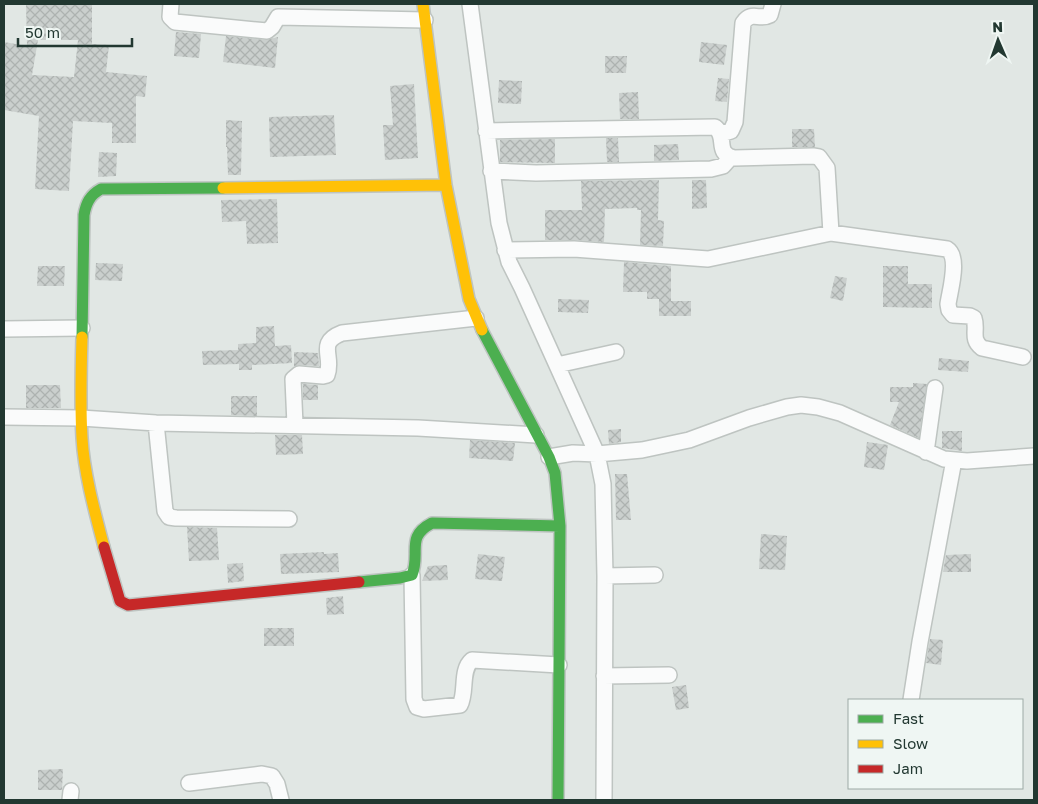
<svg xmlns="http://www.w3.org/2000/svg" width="1038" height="804" font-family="'Golos Text',sans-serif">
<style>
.building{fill:url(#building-cross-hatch);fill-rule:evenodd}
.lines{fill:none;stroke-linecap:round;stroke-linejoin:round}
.street-casing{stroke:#bec4c1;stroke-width:18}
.fast-casing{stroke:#bec4c1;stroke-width:14}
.slow-casing{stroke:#bec4c1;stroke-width:14}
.jam-casing{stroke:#bec4c1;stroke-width:14}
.street{stroke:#fafbfb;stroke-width:15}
.fast{stroke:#4caf50;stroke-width:11}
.slow{stroke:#ffc107;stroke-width:11}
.jam{stroke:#c62828;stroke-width:11}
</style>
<defs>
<pattern id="building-cross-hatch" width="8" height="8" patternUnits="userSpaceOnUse" patternTransform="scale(1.25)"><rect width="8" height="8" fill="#cacfcd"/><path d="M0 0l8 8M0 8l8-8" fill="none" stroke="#adb2b0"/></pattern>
</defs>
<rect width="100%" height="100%" fill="#e1e7e4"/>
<path class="building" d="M 26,4 L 92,4 L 92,44 L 109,45 L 106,72 L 147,76 L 145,97 L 136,96 L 136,143 L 112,143 L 112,123 L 73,121 L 69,191 L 35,189 L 39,116 L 4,110 L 4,42 L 27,46 ZM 38,40 L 78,40 L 74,77 L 32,75 Z
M 176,32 L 201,34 L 199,58 L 174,56 Z
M 226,36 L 266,40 L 278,37 L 275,68 L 223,62 Z
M 701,42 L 727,45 L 724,65 L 699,62 Z
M 605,56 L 627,56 L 626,73 L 605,73 Z
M 718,78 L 729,79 L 727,102 L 715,101 Z
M 499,80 L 522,81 L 521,104 L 498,103 Z
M 414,84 L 418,158 L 385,160 L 383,125 L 393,125 L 390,86 Z
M 638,92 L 639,119 L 620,119 L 619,93 Z
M 334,115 L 336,155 L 270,157 L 269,117 Z
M 226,120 L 242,121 L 241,175 L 228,175 L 227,147 L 226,147 Z
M 792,129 L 814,129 L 815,147 L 792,147 Z
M 606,138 L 618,138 L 619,162 L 607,162 Z
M 555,139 L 555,163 L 500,162 L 500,140 Z
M 678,144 L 679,160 L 654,161 L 654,145 Z
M 99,152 L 117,153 L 116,176 L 98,177 Z
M 659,180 L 658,220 L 664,221 L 663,246 L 640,245 L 641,210 L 637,210 L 637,208 L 605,209 L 604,242 L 574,240 L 545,240 L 545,210 L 582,210 L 581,181 Z
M 692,180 L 706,180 L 707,208 L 692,209 Z
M 277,199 L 278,243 L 247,244 L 246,221 L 222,222 L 221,200 Z
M 624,262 L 671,266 L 671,301 L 691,301 L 691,316 L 659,316 L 659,299 L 647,299 L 647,292 L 623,292 Z
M 96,263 L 123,264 L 122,281 L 95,280 Z
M 38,266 L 65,266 L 64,286 L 37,286 Z
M 883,266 L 908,266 L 908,284 L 932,284 L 932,308 L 883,307 Z
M 835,276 L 847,278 L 843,301 L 830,298 Z
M 558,299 L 589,300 L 588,313 L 558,312 Z
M 274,326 L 275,346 L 291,345 L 292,363 L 252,365 L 252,370 L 239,370 L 239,364 L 203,365 L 202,351 L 238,350 L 238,344 L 256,343 L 256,327 Z
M 294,352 L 318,353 L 319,366 L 300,365 L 294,366 Z
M 939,358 L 969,361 L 968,372 L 938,370 Z
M 913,383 L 927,384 L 919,438 L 890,425 L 899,402 L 890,402 L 890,387 L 913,387 Z
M 303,384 L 318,385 L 318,400 L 303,400 Z
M 26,385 L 60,385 L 61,408 L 26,408 Z
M 231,396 L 257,396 L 257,416 L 231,415 Z
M 621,429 L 621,442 L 609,444 L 608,430 Z
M 942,431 L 962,431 L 962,451 L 942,448 Z
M 275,435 L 302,435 L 303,454 L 276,455 Z
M 470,440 L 515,443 L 513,461 L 469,458 Z
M 867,442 L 888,445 L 884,470 L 864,467 Z
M 615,474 L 627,474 L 631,520 L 616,520 Z
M 187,527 L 217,528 L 219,560 L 189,561 Z
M 761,534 L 787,536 L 785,570 L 759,569 Z
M 324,552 L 324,554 L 338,553 L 339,572 L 281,574 L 280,554 Z
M 478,554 L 505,557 L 502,581 L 475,579 Z
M 971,554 L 971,572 L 943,572 L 946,555 Z
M 243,563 L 244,581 L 228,583 L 227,564 Z
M 447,565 L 448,580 L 422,581 L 428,566 Z
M 343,596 L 344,614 L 327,615 L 326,598 Z
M 264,628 L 294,628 L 294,646 L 264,646 Z
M 930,639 L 943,640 L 941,665 L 926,663 Z
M 686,685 L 689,708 L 676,710 L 672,687 Z
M 63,769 L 62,790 L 38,790 L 38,770 Z"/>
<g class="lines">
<g class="street-casing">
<path id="street" d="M 171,4 L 170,17 L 175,22 L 267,31 L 272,27 L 278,17 L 425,20
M 470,4 L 499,223 L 509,262 L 522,288 L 597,454 L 603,484 L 605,576 L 604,800
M 486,131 L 715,127 C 728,137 714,153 734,158 L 813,156 L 819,157 L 827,168 L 831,233 L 708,259 L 574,249 L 505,250
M 721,134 L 731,131 L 735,122 L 743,23 C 752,10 759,21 770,15 L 773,4
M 491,171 L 536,173 L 711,169 L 723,166 L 731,157
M 831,233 L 947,249 C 960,257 950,290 948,304 L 949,310 L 953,315 L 970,316 L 974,318 C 978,330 970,339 982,348 L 1023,357
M 4,329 L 82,328
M 557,365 L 616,352
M 4,417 L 81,418 L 156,423 L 418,428 L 536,435
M 156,423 L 165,511 L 169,517 L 176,518 L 289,519
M 295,425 L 293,379 L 299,374 L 323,376 L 327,375 C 334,356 316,343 342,333 L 476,318
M 926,452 L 935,388
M 549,457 L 573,453 L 597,454 L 642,450 L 689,440 L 749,418 L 787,407 L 801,405 L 818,407 L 840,413 L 944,459 L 967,461 L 1034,456
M 412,575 L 414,699 L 417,707 L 424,709 L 460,705 C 467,692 460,670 472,660 L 559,665
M 605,576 L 655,575
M 604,676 L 669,675
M 911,700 L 920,642 L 954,460
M 189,783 L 262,774 L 272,776 L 277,784 L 281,800
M 70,800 L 71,791"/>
</g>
<g class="fast-casing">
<path id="fast" d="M 482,330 L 549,457 L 555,473 L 560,526 L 558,800
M 82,337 L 84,215 C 86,203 90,195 101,189 L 223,188
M 359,582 L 400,578 L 412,575 C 421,552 405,537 432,523 L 560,526"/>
</g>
<g class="slow-casing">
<path id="slow" d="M 423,4 L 446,185 L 469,299 L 482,330
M 223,188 L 446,185
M 82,337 C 81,371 80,404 82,438 C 84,473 95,513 104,547"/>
</g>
<g class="jam-casing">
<path id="jam" d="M 104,547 L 120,601 L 128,605 L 359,582"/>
</g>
<use href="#street" class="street"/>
<use href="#fast" class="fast"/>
<use href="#slow" class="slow"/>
<use href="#jam" class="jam"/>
</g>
<rect width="1038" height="804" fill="none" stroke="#223831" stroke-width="10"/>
<rect x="848" y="699" width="175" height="90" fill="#eff6f3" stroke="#9daaa5"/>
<rect x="858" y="715" width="25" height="8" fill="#4caf50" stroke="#9daaa5"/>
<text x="893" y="724" font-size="15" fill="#223831">Fast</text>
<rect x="858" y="740" width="25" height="8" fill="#ffc107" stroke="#9daaa5"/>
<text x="893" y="749" font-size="15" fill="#223831">Slow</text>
<rect x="858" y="765" width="25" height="8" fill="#c62828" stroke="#9daaa5"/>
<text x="893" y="774" font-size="15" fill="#223831">Jam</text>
<g transform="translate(998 40) rotate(358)" stroke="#eff6f3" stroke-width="4" paint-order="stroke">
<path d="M0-4L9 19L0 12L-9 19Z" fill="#223831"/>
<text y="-8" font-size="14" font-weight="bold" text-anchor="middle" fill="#223831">N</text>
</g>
<path d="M18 38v8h114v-8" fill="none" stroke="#223831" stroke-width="2.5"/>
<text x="25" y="38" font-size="15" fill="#223831" stroke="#eff6f3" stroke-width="4" paint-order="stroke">50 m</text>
</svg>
